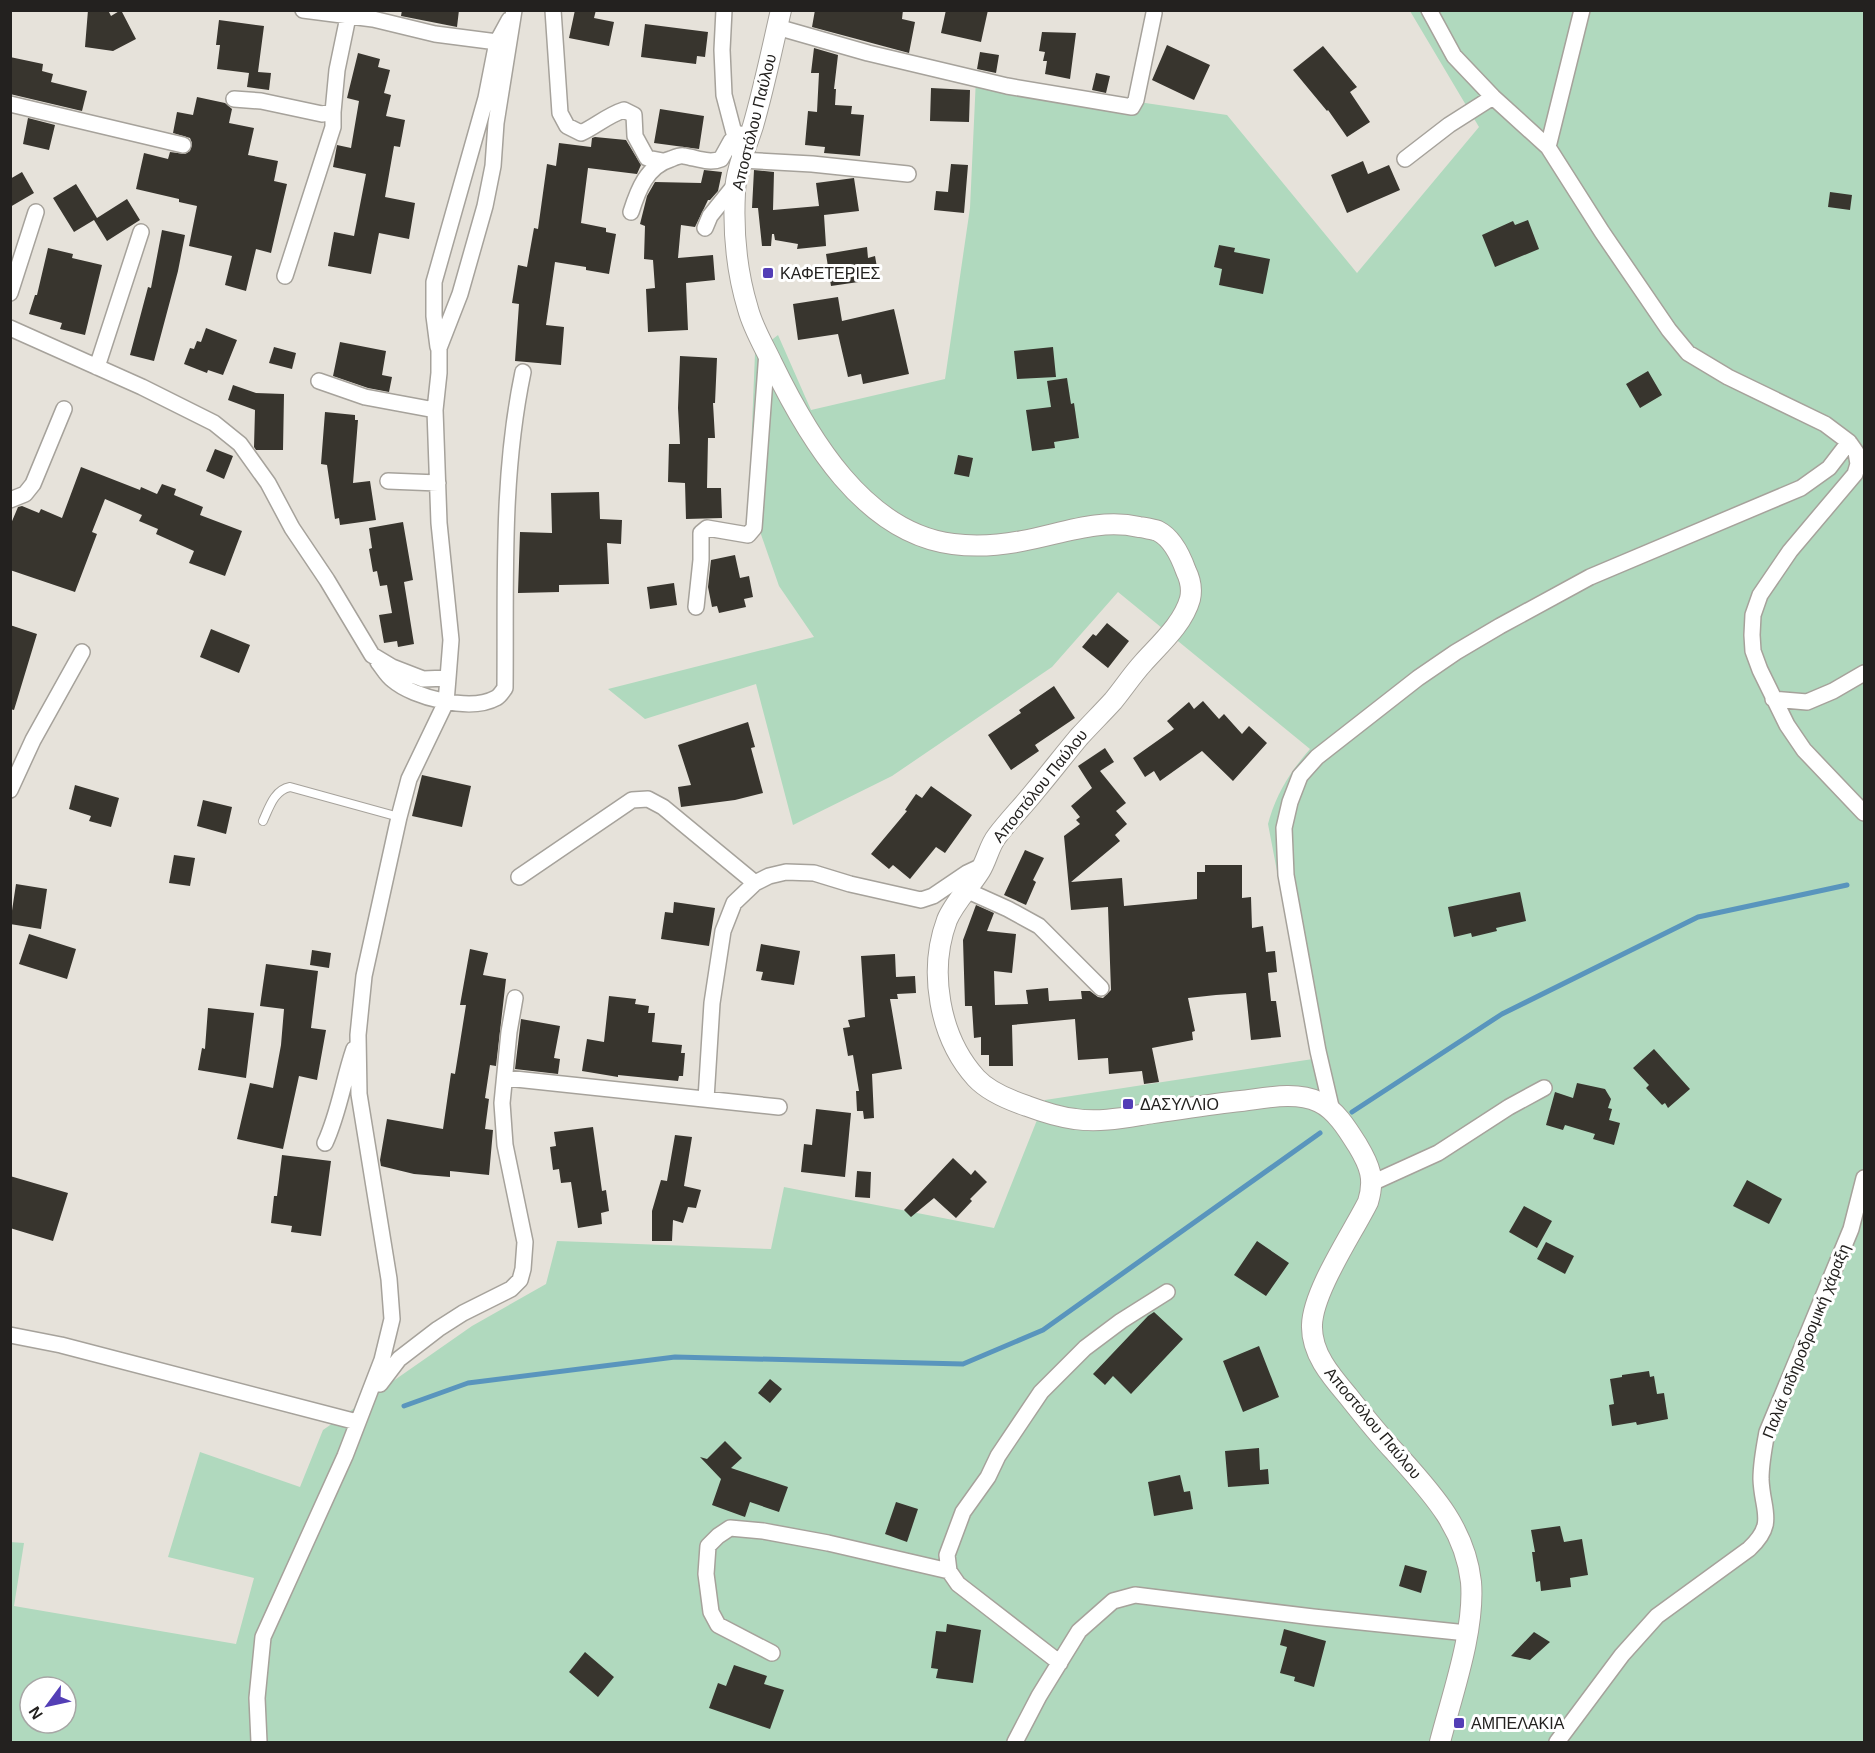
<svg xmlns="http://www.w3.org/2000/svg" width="1875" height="1753" font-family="Arial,sans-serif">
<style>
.green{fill:#b0d9be;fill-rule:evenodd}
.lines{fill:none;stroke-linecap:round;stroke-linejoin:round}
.stream{stroke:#5995bd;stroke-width:5}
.building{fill:#38352e}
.service-casing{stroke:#a6a29b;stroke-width:10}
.minor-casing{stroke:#a6a29b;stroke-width:18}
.tertiary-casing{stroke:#a6a29b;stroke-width:22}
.service{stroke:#fff;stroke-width:8}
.minor{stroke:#fff;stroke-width:15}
.tertiary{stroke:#fff;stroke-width:20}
.poi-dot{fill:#533eb6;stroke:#fff;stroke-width:2}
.labels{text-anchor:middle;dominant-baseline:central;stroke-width:6;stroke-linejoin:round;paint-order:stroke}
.street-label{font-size:16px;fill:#23211f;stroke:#fff}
.poi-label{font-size:16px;fill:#23211f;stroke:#fff;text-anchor:start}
</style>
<rect width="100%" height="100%" fill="#e6e2da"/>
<path class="green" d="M 1410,11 L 1864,11 L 1864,1742 L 11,1742 L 10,1542 L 24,1543 L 14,1606 L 236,1644 L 254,1578 L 168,1557 L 200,1452 L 300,1487 L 323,1430 L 472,1326 L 546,1284 L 557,1241 L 771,1249 L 784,1187 L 994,1228 L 1045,1100 L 1313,1059 L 1268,824 C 1276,794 1290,772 1310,749 L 1118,592 L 1052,667 L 892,776 L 793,825 L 756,684 L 645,719 L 608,689 L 814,637 L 779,586 L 749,500 L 755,353 L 778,335 L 811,410 L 945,379 L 970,208 L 976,78 L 1227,115 L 1357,273 L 1479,127 ZM 30,1687 L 66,1687 L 66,1723 L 30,1723 Z"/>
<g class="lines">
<path class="stream" d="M 1352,1112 L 1502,1014 L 1698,917 L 1847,885
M 404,1406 L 468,1383 L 675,1357 L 963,1364 L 1043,1330 L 1320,1133"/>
</g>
<path class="building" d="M 88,10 L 108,10 L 111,16 L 121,10 L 136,39 L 113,51 L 85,47 Z
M 402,10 L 459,10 L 457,27 L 401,16 Z
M 575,10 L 596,10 L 594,18 L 614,22 L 609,46 L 569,38 Z
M 815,10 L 903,10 L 902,19 L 915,22 L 909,53 L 812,27 Z
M 946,10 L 988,10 L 981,42 L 941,33 Z
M 219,20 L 264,26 L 258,72 L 271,73 L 269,90 L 247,87 L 249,73 L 217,69 L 220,45 L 216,45 Z
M 645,24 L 708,32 L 705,57 L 697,56 L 696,64 L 641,57 Z
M 1042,32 L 1076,33 L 1070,79 L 1045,74 L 1047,61 L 1043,61 L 1045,52 L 1039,51 Z
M 1167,45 L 1210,65 L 1194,100 L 1152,80 Z
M 1323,46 L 1357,87 L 1350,92 L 1370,122 L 1347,137 L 1328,110 L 1327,111 L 1293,70 Z
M 814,48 L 838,55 L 834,89 L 836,89 L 835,105 L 852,106 L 851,114 L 864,115 L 860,156 L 824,153 L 825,147 L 805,145 L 808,111 L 817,112 L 819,73 L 811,73 Z
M 980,52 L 999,55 L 996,73 L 977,69 Z
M 358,53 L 380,59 L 378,67 L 390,70 L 384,93 L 391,95 L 386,116 L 405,120 L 400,147 L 394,146 L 385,197 L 415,203 L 409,239 L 379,233 L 371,274 L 328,266 L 334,232 L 354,236 L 366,174 L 333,167 L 337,145 L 351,148 L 359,101 L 347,98 Z
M 10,57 L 43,64 L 42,71 L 53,74 L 51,82 L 87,91 L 82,111 L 10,94 Z
M 1096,73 L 1110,76 L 1106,93 L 1092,90 Z
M 931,88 L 970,90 L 969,122 L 930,121 Z
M 197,97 L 225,103 L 232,109 L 229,123 L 254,128 L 248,155 L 278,161 L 274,181 L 287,184 L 271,253 L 256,249 L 246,291 L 225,285 L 232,256 L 189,246 L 197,206 L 179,202 L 179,199 L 136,189 L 144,153 L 168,159 L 170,152 L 185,154 L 190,151 L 192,143 L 190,138 L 173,133 L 177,112 L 193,115 Z
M 660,109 L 704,116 L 699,149 L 654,143 Z
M 28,118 L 55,125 L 49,150 L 23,144 Z
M 595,137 L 626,140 L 641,165 L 637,174 L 588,168 L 581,223 L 606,228 L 606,232 L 616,234 L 609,274 L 586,270 L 586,267 L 555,262 L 546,325 L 564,327 L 561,365 L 515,361 L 519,304 L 512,303 L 518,265 L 527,267 L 534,228 L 538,229 L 547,164 L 556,166 L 559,143 L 591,147 L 592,138 Z
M 1363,161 L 1368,174 L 1389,165 L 1400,190 L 1347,213 L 1331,175 Z
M 951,164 L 968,165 L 964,213 L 934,210 L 936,191 L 948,192 Z
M 704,170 L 722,172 L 718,191 L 710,200 L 708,200 L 695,227 L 681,225 L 678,258 L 713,255 L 715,280 L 686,283 L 688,330 L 648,332 L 646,289 L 655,288 L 653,260 L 644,259 L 645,226 L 640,224 L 647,196 L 655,182 L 701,183 Z
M 754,170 L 774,172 L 773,210 L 819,206 L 816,183 L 854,178 L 859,211 L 824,215 L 826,246 L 797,249 L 798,244 L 775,240 L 774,234 L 772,234 L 771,246 L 762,246 L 758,208 L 752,208 Z
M 22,172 L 34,193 L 10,207 L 10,179 Z
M 76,184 L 97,218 L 127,199 L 140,220 L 107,241 L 94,220 L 74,232 L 53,198 Z
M 1830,192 L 1852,195 L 1850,210 L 1828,207 Z
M 1528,220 L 1539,249 L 1495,267 L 1482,235 L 1513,221 L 1515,225 Z
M 162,230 L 185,235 L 178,271 L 154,361 L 130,355 L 148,287 L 151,288 Z
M 1219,245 L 1235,248 L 1234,252 L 1270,259 L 1263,294 L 1219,285 L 1222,269 L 1214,267 Z
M 867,247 L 868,258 L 875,256 L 879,279 L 831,286 L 826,254 Z
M 48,248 L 73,254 L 72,258 L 102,265 L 85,335 L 60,329 L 62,323 L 29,314 L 35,295 L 37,295 Z
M 838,297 L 842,321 L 894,309 L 909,374 L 863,384 L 861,374 L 848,377 L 838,334 L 798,340 L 793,304 Z
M 206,328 L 237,340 L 223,375 L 208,370 L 207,373 L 184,364 L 190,348 L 194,349 L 197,341 L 201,342 Z
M 340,342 L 386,351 L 382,375 L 392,377 L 389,392 L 368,388 L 333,376 Z
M 274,347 L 296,353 L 292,369 L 269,363 Z
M 1053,347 L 1056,377 L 1017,379 L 1014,351 Z
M 680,356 L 717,358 L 715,403 L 713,403 L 715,438 L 708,438 L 707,488 L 721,488 L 722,518 L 686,519 L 685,483 L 668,482 L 669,444 L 680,444 L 678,408 Z
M 1648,371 L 1662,395 L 1640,408 L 1626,384 Z
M 1067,378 L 1071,404 L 1074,403 L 1079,438 L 1054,442 L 1055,448 L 1032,451 L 1026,410 L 1051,407 L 1047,381 Z
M 233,385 L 256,393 L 284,394 L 283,450 L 256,450 L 254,447 L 255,410 L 228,400 Z
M 325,412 L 355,415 L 355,420 L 358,420 L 353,483 L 370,481 L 376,520 L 340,525 L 339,518 L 335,519 L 327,465 L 321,464 Z
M 215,449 L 233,456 L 224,479 L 206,471 Z
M 958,455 L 973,458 L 969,477 L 954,474 Z
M 81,467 L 140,490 L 141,487 L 157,494 L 162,484 L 176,489 L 174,495 L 203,507 L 200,515 L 242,531 L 225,576 L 189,563 L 194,551 L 156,534 L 158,529 L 139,521 L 142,515 L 105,499 L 92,532 L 97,534 L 75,592 L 10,570 L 10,526 L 18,507 L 22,506 L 39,513 L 41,509 L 62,518 Z
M 599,492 L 600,519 L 622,520 L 621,544 L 607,543 L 609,584 L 559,585 L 559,592 L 518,593 L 520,532 L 552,533 L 551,493 Z
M 403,522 L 413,580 L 404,582 L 414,644 L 398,647 L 397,641 L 384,643 L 379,615 L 392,613 L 387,585 L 380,586 L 377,571 L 373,572 L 369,549 L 372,548 L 369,528 Z
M 735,555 L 740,578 L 749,576 L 753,597 L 744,599 L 746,607 L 719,613 L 717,606 L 712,607 L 708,587 L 711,560 Z
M 674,583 L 677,605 L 650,609 L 647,587 Z
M 1107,623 L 1129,641 L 1108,668 L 1082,647 L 1093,634 L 1096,636 Z
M 10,625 L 37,634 L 14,710 L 10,709 Z
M 211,629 L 250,645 L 239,673 L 200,657 Z
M 1054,686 L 1075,718 L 1035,745 L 1039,751 L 1011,770 L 988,735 L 1021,713 L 1019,710 Z
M 1203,701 L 1219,719 L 1224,714 L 1242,734 L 1249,726 L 1267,743 L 1233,781 L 1202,751 L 1160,781 L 1154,771 L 1145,777 L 1133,758 L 1174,729 L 1167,721 L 1189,702 L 1194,709 Z
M 748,722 L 755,747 L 751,748 L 763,793 L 735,800 L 681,807 L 678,787 L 691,785 L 678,745 Z
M 1105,748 L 1114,762 L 1100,771 L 1126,803 L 1116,811 L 1127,824 L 1115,835 L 1120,841 L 1071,882 L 1122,878 L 1124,906 L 1197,899 L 1197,872 L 1205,872 L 1205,865 L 1242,865 L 1242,898 L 1251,897 L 1252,928 L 1263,926 L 1266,952 L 1275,951 L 1277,972 L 1268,973 L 1271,1001 L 1276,1001 L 1281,1037 L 1251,1040 L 1246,993 L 1216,995 L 1188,998 L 1195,1031 L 1192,1032 L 1193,1040 L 1152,1048 L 1159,1082 L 1144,1084 L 1142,1071 L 1109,1074 L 1108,1058 L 1078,1060 L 1075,1019 L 1012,1025 L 1013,1066 L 989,1066 L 989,1055 L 981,1055 L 981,1037 L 974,1038 L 972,1006 L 965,1006 L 963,940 L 976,905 L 994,913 L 987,931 L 1016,934 L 1012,973 L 994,971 L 995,1005 L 1028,1004 L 1026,990 L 1048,988 L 1049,1001 L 1082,999 L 1081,991 L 1090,991 L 1098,997 L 1103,998 L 1111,990 L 1108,907 L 1071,910 L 1064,836 L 1080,824 L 1076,820 L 1080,817 L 1071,806 L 1092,788 L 1078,766 Z
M 422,775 L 471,786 L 462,827 L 412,816 Z
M 75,785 L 119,798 L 111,827 L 89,821 L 91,816 L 69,809 Z
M 931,786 L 972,815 L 945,853 L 936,847 L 910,879 L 893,865 L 889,869 L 871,854 L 907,811 L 905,810 L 916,794 L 922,798 Z
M 203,800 L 232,807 L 226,834 L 197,826 Z
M 1025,850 L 1044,858 L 1033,880 L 1036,882 L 1026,905 L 1004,895 Z
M 174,855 L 195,858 L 190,886 L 169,883 Z
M 16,884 L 47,889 L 41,929 L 10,924 Z
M 1520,892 L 1526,921 L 1496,928 L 1497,931 L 1472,937 L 1471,933 L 1454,937 L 1448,907 Z
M 674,902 L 715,908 L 709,946 L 661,939 L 665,912 L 673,913 Z
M 29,934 L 76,949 L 67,979 L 19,964 Z
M 761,944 L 800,951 L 794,985 L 761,980 L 763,972 L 756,971 Z
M 470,949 L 488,953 L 483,975 L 506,979 L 496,1066 L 490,1065 L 485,1098 L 489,1099 L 485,1129 L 493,1130 L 489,1175 L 450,1171 L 450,1177 L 414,1174 L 381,1166 L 380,1160 L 387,1119 L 443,1129 L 451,1073 L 455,1074 L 466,1005 L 460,1005 Z
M 312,950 L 331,953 L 329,968 L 310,965 Z
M 895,954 L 896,977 L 915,976 L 916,993 L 897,994 L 898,999 L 890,999 L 902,1069 L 872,1074 L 874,1118 L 864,1119 L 863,1111 L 857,1111 L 856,1091 L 859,1091 L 853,1055 L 848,1056 L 843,1028 L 850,1027 L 848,1020 L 865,1017 L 861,956 Z
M 266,964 L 318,971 L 311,1028 L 326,1030 L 317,1080 L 299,1076 L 283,1149 L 237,1139 L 250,1083 L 273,1088 L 281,1045 L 284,1009 L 260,1006 Z
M 609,996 L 636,999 L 635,1004 L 649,1006 L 648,1013 L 655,1013 L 652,1042 L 682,1045 L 681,1053 L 685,1053 L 683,1076 L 679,1076 L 678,1081 L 618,1075 L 618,1077 L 582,1071 L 587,1039 L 604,1042 Z
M 208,1008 L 254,1013 L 246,1078 L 198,1070 L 202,1048 L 205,1049 Z
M 521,1019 L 560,1026 L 554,1058 L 560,1059 L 558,1074 L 515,1069 Z
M 1654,1049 L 1690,1089 L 1668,1108 L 1665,1103 L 1662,1105 L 1646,1088 L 1649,1085 L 1633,1068 Z
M 1577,1083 L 1605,1089 L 1611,1099 L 1608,1108 L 1612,1109 L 1609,1120 L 1620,1123 L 1614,1145 L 1593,1139 L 1595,1134 L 1565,1125 L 1563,1130 L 1546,1125 L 1555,1092 L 1573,1098 Z
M 816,1109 L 851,1113 L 845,1177 L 801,1172 L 804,1144 L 812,1145 Z
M 593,1127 L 602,1191 L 606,1190 L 609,1211 L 601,1213 L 602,1224 L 578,1228 L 571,1182 L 561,1183 L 559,1169 L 553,1170 L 550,1147 L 556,1146 L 554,1132 Z
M 675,1135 L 692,1137 L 684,1186 L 701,1190 L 696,1208 L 688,1207 L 683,1223 L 673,1220 L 672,1241 L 652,1241 L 652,1211 L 661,1180 L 667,1181 Z
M 282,1155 L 331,1161 L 321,1236 L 291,1232 L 292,1226 L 271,1223 L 274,1196 L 277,1196 Z
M 953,1158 L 971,1175 L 975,1170 L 987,1182 L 970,1199 L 972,1201 L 956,1218 L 934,1198 L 911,1217 L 904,1210 Z
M 857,1171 L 871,1172 L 870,1198 L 855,1197 Z
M 10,1176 L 68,1193 L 53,1241 L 10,1228 Z
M 1747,1180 L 1782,1199 L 1769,1224 L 1733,1206 Z
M 1524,1206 L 1552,1221 L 1537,1248 L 1509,1232 Z
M 1257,1241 L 1289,1263 L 1266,1296 L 1234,1275 Z
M 1546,1242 L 1574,1256 L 1565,1274 L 1537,1259 Z
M 1154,1312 L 1183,1339 L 1131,1394 L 1113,1376 L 1105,1385 L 1093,1374 L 1148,1316 Z
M 1259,1346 L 1279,1397 L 1243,1412 L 1223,1361 Z
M 1649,1371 L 1650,1377 L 1654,1376 L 1657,1394 L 1664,1393 L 1668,1419 L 1637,1425 L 1636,1422 L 1612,1426 L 1609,1405 L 1614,1404 L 1610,1379 L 1622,1377 L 1622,1375 Z
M 770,1379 L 782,1389 L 770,1403 L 758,1393 Z
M 725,1441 L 742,1458 L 731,1468 L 788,1487 L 779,1512 L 750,1502 L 745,1517 L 712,1505 L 721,1479 L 700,1457 L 707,1459 Z
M 1259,1448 L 1260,1470 L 1268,1469 L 1269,1484 L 1228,1487 L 1225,1451 Z
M 1180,1475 L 1184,1492 L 1190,1491 L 1193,1509 L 1154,1516 L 1148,1482 Z
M 896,1502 L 918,1509 L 907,1542 L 885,1534 Z
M 1560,1526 L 1564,1542 L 1582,1539 L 1588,1575 L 1570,1578 L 1571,1587 L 1541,1591 L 1540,1581 L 1536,1582 L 1532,1552 L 1535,1552 L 1531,1530 Z
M 1405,1565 L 1427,1571 L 1421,1593 L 1399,1586 Z
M 947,1624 L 981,1630 L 973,1683 L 936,1678 L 938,1669 L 931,1668 L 936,1631 L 946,1632 Z
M 1284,1629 L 1326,1641 L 1314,1687 L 1294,1681 L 1295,1677 L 1280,1673 L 1287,1647 L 1280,1645 Z
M 1534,1632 L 1550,1642 L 1530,1660 L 1511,1656 Z
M 585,1652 L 614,1677 L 598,1697 L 569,1672 Z
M 734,1665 L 767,1676 L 764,1684 L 784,1690 L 770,1729 L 709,1708 L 718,1683 L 726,1686 Z"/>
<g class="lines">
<g class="service-casing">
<path id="service" d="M 263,821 C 269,808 274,790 290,787 L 399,817"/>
</g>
<g class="minor-casing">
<path id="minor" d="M 303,10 L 373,19 L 435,34 L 497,42
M 553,10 L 560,113 L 567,126 L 581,133 C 596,126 608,115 624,110 L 634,115 L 635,136 L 647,158 L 663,161
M 724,10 L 722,50 L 724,95 L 741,160 L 812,164 L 908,174
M 1429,10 L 1454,56 L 1493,97 L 1548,147 L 1602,232 L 1669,330 L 1688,353 L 1728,377 L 1825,424 L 1849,442 L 1856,452 L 1858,464 L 1855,474 L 1790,551 L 1760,595 L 1753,615 L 1752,635 L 1753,651 L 1760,670 L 1787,725 L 1804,750 L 1864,813
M 777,27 L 868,53 L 1007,86 L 1132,107 L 1136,100 L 1154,13
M 234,99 L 261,101 L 322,114 L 333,112 L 337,70 L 348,17
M 10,104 L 183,145
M 1548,147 L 1582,10
M 1405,159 L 1449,125 L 1493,97
M 631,212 C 638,190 647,166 671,159 C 676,157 680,155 684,156 C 697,158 709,164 721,159 L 731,141 L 740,134
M 705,228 L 710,216 L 735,185
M 285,276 L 333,127 L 333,112
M 10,293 L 36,212
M 10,328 L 142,387 L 214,423 L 240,444 L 268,483 L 292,528 L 327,580 L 372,655 L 392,667 L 423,679 L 448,678 L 451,640 L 439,523 L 435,410 L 439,373 L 439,348 L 460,294 L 485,206 L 493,166 L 496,123 L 514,10
M 438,347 L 434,316 L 434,282 L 486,98 L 497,42 L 509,20
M 97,367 L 141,232
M 319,381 L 365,397 L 435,410
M 388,481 L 438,483
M 10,500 L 25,494 L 33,484 L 64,409
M 696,607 L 701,560 L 701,533 L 707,528 L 748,535 L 754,528 L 767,352
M 378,662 C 383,668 387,676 393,680 C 414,698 471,712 496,698 C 500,696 502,692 505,688 C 506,582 501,477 523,372
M 1773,699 L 1807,702 L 1833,691 L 1864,673
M 10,790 L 33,740 L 82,652
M 519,877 L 632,800 L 648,799 L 663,807 L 755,883
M 968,891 L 1008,909 L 1039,926 L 1101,988
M 505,1078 L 779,1107
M 706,1099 L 712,1003 L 723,931 L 734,903 L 755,883 L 769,876 L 786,872 L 814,873 L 850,884 L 921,900 L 933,896 L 967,873 L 984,865
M 1332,1111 L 1318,1051 L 1286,875 L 1284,828 L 1290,802 L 1300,776 L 1317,757 L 1418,678 L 1456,652 L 1500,626 L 1590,577 L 1801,488 L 1829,468 L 1849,442
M 325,1143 C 339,1113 343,1081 354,1049
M 1372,1183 L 1438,1153 L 1509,1107 L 1544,1088
M 10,1335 L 61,1345 L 357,1422
M 380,1384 L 399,1359 L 438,1329 L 463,1313 L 511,1289 L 520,1280 L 523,1269 L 525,1242 L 505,1145 L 502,1103 L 509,1032 L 515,998
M 772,1653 L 718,1625 L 711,1612 L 706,1574 L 708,1546 L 718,1536 L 730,1528 L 763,1531 L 828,1543 L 949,1571
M 1060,1663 L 958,1584 L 949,1571 L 947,1555 L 963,1512 L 988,1477 L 998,1456 L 1041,1392 L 1085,1348 L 1121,1321 L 1167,1292
M 259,1742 L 257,1698 L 263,1637 L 345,1456 L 382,1360 L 392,1319 L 389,1279 L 359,1094 L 358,1035 L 364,976 L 399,817 L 409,779 L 446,702 L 448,678
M 1015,1742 L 1039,1696 L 1079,1631 L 1113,1601 L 1135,1595 L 1313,1617 L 1467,1633
M 1557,1742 L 1622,1655 L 1657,1616 L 1749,1549 C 1777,1523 1762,1511 1761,1479 C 1761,1463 1764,1448 1767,1432 L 1851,1229 L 1864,1178"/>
</g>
<g class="tertiary-casing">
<path id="tertiary" d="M 781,10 C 772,49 764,88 753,126 C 746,148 736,169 735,192 C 733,230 737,273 748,309 C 753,328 764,346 772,363 C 808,437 864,533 953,544 C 975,547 1001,545 1022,541 C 1061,534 1099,518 1139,527 C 1141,527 1156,530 1158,531 C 1172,538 1181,557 1186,571 C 1190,579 1192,590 1190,599 C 1183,624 1160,644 1143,663 C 1132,675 1123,689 1113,701 C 1102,713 1090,725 1079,737 C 1064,755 1050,773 1035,791 C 1023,806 1009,820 997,836 C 989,846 987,860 980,871 C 970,887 954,903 947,920 C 928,971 939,1037 976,1078 C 989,1092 1009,1100 1027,1106 C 1043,1112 1058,1117 1075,1119 C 1101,1123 1127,1117 1153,1113 C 1182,1109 1212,1104 1241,1101 C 1266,1098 1296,1091 1319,1102 C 1336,1110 1348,1130 1358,1146 C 1370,1166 1375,1179 1368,1202 C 1352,1234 1313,1291 1312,1325 C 1311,1353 1331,1376 1348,1396 C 1363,1415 1378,1434 1395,1452 C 1430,1491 1465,1527 1471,1582 C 1475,1631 1452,1695 1440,1742"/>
</g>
<use href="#service" class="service"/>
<use href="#minor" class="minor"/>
<use href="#tertiary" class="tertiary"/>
</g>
<g class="poi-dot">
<rect x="762" y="267" width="12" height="12" rx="3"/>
<rect x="1122" y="1098" width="12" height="12" rx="3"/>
<rect x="1453" y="1717" width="12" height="12" rx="3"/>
</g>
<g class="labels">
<g class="street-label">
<text transform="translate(754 122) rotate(-76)">Αποστόλου Παύλου</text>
<text transform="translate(1040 786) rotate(-51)">Αποστόλου Παύλου</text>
<text transform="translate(1806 1341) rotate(-68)">Παλιά σιδηροδρομική χάραξη</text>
<text transform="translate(1373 1423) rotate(50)">Αποστόλου Παύλου</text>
</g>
<g class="poi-label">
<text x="780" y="273">ΚΑΦΕΤΕΡΙΕΣ</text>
<text x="1140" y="1104">ΔΑΣΥΛΛΙΟ</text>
<text x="1471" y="1723">ΑΜΠΕΛΑΚΙΑ</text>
</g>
</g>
<rect width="1875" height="1753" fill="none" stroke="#23211f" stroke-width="24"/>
<g transform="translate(48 1705) rotate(237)"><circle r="28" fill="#ffffff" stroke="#a7a6a5" stroke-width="1.5"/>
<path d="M0-4.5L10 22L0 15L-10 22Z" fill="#533eb6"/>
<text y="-9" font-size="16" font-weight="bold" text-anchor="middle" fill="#23211f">N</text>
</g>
</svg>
